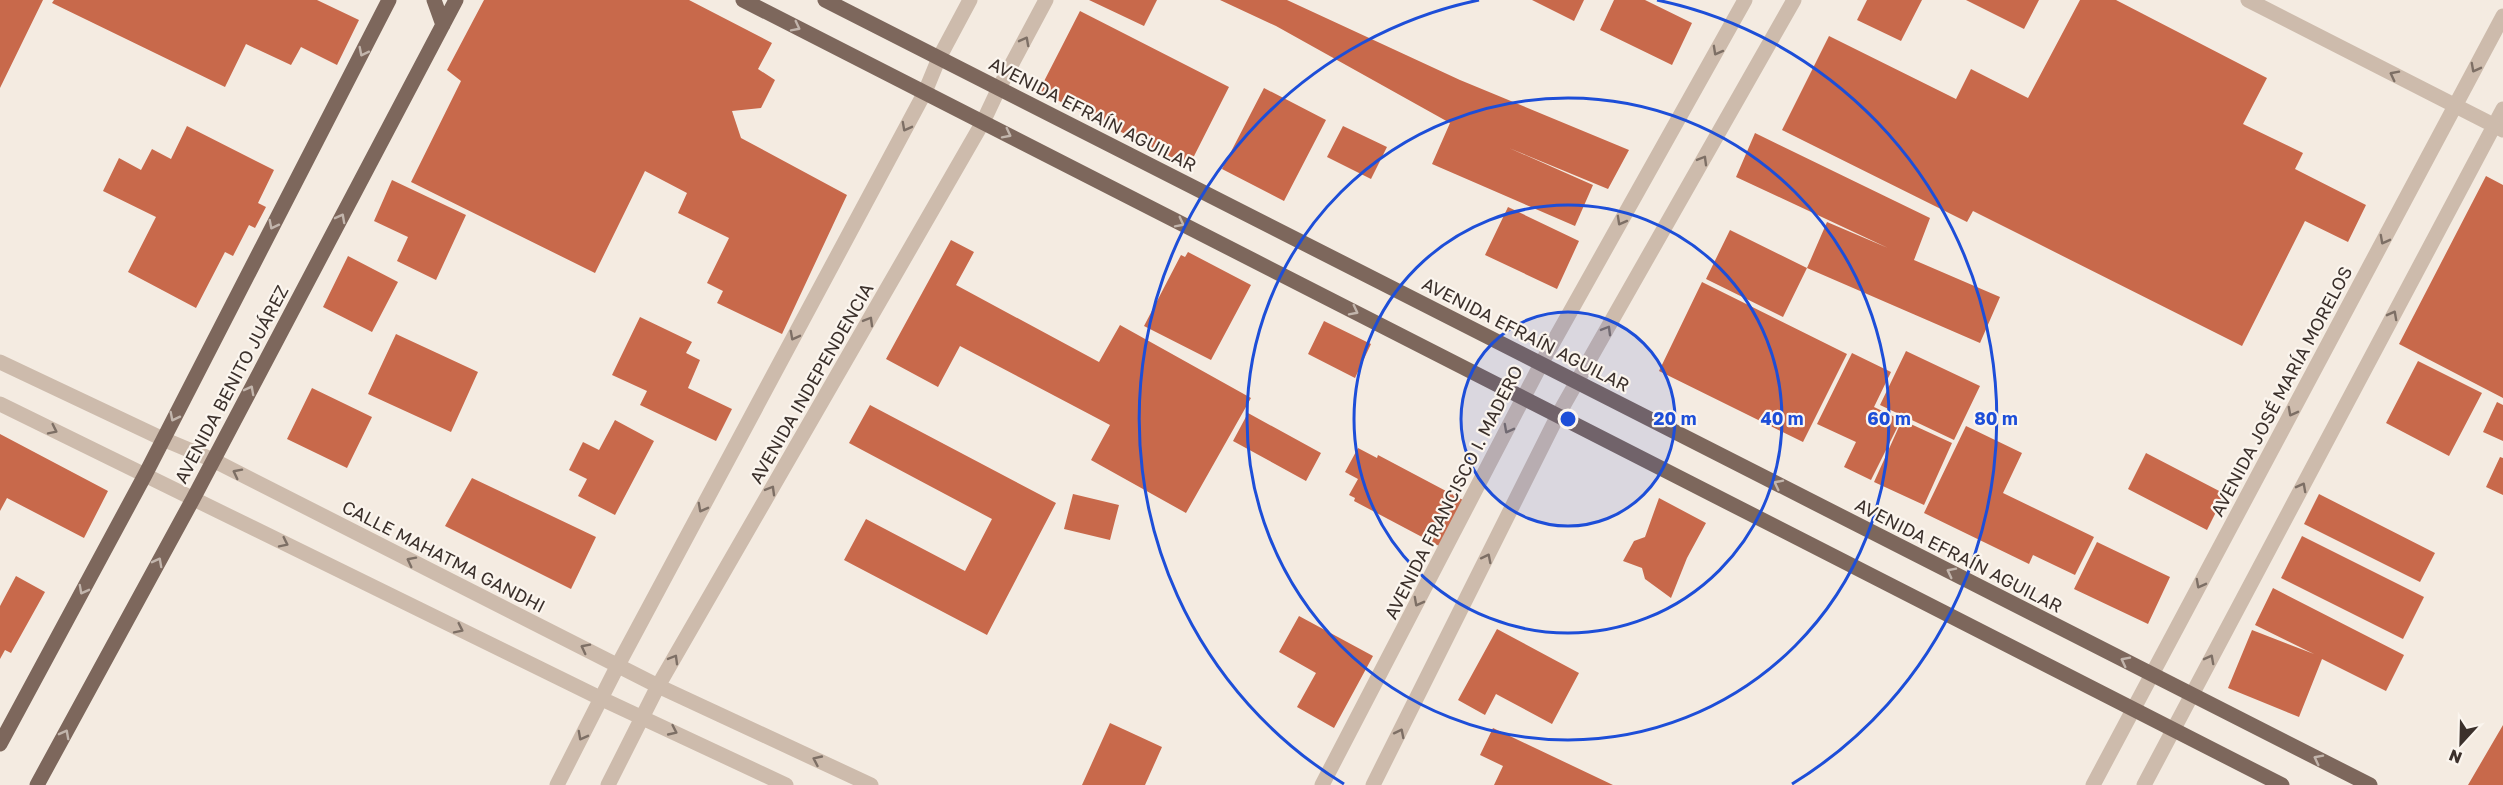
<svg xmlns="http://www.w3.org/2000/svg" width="2503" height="785" font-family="'Golos Text',sans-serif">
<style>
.building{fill:#c8694b}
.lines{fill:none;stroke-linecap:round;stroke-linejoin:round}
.minor{stroke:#cdbbac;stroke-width:15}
.major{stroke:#7d675c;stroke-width:15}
.oneway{stroke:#c2b5ac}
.oneway2{stroke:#7d6f65}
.ring{fill:none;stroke:#1d4ed8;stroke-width:3}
.labels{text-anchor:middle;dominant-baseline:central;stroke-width:4.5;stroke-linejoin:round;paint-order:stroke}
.street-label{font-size:18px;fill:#3b302b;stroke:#fbf5ee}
.centre{fill:#1d4ed8;stroke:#fbf5ee;stroke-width:3}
.ring-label{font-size:18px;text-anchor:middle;font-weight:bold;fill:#1d4ed8;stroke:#fbf5ee;stroke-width:4.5;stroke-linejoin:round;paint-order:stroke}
</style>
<rect width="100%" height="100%" fill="#f4ebe1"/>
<path class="building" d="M 0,0 L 43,0 L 0,88 Z
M 54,0 L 317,0 L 359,20 L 337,65 L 301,47 L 291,65 L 246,44 L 225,87 L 52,3 Z
M 484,0 L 689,0 L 772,43 L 758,69 L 775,80 L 761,108 L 732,111 L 741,138 L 847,195 L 782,334 L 717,303 L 723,291 L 707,283 L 729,238 L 678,213 L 687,193 L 645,171 L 595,273 L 411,182 L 461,81 L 447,70 Z
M 1089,0 L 1157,0 L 1144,26 Z
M 1220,0 L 1287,0 L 1460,80 L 1629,150 L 1608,189 L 1509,148 L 1593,185 L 1575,226 L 1432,164 L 1450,123 L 1276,26 Z
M 1532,0 L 1584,0 L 1574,21 Z
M 1614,0 L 1645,0 L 1692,23 L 1672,65 L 1600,30 Z
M 1867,0 L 1922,0 L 1901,41 L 1857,20 Z
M 1966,0 L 2039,0 L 2024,29 Z
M 2080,0 L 2116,0 L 2267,78 L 2243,124 L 2303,153 L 2295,169 L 2366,205 L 2348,242 L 2305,221 L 2242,346 L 1973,211 L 1967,222 L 1782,130 L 1829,36 L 1956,99 L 1971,69 L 2028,98 Z
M 1080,11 L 1229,87 L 1189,166 L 1039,91 Z
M 1264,88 L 1326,120 L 1284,201 L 1222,169 Z
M 187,126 L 274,170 L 258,203 L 266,207 L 255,228 L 249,225 L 233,256 L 225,252 L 196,308 L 128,272 L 156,217 L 103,191 L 119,158 L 141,170 L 152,149 L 171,159 Z
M 1343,126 L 1387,147 L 1371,179 L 1327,157 Z
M 1755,133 L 1930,218 L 1914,260 L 2000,297 L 1980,343 L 1807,268 L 1783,317 L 1706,279 L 1730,230 L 1807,268 L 1827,222 L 1888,248 L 1736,177 Z
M 2486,176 L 2503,185 L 2503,398 L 2399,344 Z
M 392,180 L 466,215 L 436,280 L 397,261 L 408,237 L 374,221 Z
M 1508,207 L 1579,241 L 1557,289 L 1485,255 Z
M 951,240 L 974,252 L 956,285 L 1099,362 L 1120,325 L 1251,398 L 1186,513 L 1091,460 L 1110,425 L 960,346 L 938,387 L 886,359 Z
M 1188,252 L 1251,285 L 1211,360 L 1144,326 L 1181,255 L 1185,257 Z
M 348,256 L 398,282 L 372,332 L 323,307 Z
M 1702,282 L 1847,354 L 1803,442 L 1659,371 Z
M 640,317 L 692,342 L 686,353 L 700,360 L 688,388 L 732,409 L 716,441 L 640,405 L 647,391 L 612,375 Z
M 1324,321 L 1371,344 L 1355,378 L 1308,354 Z
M 396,334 L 478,372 L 451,432 L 368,394 Z
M 1906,351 L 1980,386 L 1954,440 L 1880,405 Z
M 1852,353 L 1891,372 L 1874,407 L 1901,420 L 1871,480 L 1844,467 L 1856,442 L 1817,424 Z
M 2418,361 L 2482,393 L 2449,456 L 2386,423 Z
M 312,388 L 372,417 L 347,468 L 287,439 Z
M 2497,402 L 2503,405 L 2503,441 L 2483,432 Z
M 870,405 L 1056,503 L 987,635 L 844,560 L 866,519 L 965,571 L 992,519 L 849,443 Z
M 1248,413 L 1321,453 L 1306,481 L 1233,441 Z
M 615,420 L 654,441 L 615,515 L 578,496 L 587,479 L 569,470 L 583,442 L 599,450 Z
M 1902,420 L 1952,443 L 1924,505 L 1874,482 Z
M 1966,426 L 2022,453 L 2003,493 L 2094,537 L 2075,575 L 2033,555 L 2029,564 L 1924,513 Z
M 0,434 L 108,491 L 84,538 L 7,498 L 0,511 Z
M 1358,448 L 1377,458 L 1378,455 L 1463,500 L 1439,546 L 1354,501 L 1355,498 L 1349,495 L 1358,479 L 1345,472 Z
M 2146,453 L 2225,494 L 2207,530 L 2128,489 Z
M 2500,457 L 2503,458 L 2503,495 L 2486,487 Z
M 472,478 L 596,537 L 571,589 L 445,526 Z
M 1073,494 L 1119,505 L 1110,540 L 1064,529 Z
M 2319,494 L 2435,553 L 2420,582 L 2304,524 Z
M 1659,498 L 1706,523 L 1687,558 L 1671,598 L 1645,579 L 1642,568 L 1623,561 L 1634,541 L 1645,537 Z
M 2302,536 L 2424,597 L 2403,639 L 2281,578 Z
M 2097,542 L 2170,577 L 2148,624 L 2074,589 Z
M 16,576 L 45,592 L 11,653 L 5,650 L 0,659 L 0,606 Z
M 2273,588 L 2404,655 L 2386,691 L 2322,659 L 2299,717 L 2228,688 L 2252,630 L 2314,654 L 2255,625 Z
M 1299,616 L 1373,656 L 1334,728 L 1297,707 L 1316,673 L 1279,652 Z
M 1497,629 L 1579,673 L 1552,724 L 1496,694 L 1485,715 L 1458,700 Z
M 1110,723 L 1162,747 L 1145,785 L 1082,785 Z
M 2503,725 L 2503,785 L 2468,785 Z
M 1493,728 L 1613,785 L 1494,785 L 1503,766 L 1480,755 Z"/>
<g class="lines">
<path class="minor" d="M 2248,0 L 2503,130
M 0,362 L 163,439 L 213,460 L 658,686 L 871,785
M 0,404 L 602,699 L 786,785
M 557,785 L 618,665 L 925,92 L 939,58 L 970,0
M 608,785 L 658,686 L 983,122 L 999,88 L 1046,0
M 1322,785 L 1541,364 L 1745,0
M 1373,785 L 1558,415 L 1794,0
M 2093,785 L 2503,16
M 2144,785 L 2503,109"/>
<path class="major" d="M 434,0 L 443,25
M 743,0 L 2282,785
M 825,0 L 2370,785
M 0,744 L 145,475 L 389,0
M 37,785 L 193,499 L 456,0"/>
</g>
<defs><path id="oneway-chevron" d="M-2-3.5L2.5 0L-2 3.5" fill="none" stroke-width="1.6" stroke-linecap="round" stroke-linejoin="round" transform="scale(1.5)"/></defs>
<g class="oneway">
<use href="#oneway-chevron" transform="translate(796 27) rotate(27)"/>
<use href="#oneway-chevron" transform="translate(363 52) rotate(117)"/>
<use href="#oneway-chevron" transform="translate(1007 134) rotate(27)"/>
<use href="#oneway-chevron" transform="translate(341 218) rotate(-62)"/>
<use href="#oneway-chevron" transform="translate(1180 223) rotate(27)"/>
<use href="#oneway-chevron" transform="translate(273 225) rotate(117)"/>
<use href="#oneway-chevron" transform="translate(1354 311) rotate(27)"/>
<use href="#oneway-chevron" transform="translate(250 390) rotate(-62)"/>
<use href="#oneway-chevron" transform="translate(174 417) rotate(117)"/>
<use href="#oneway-chevron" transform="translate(1778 484) rotate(-153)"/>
<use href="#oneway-chevron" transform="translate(158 562) rotate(-62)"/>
<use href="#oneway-chevron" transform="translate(1951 572) rotate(-153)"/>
<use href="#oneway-chevron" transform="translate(83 590) rotate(118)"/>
<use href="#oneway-chevron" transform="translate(2125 661) rotate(-153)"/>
<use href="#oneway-chevron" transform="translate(65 734) rotate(-62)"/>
<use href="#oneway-chevron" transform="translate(2318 759) rotate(-153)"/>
</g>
<g class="oneway2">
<use href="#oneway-chevron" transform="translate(1025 41) rotate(-62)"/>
<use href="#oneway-chevron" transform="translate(1717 51) rotate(119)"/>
<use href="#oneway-chevron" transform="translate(2475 68) rotate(118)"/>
<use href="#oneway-chevron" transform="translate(2394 75) rotate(-153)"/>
<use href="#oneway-chevron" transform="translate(906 127) rotate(118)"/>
<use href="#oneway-chevron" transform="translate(1703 160) rotate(-60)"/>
<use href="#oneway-chevron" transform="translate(1621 221) rotate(119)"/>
<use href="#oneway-chevron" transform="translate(2384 240) rotate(118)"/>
<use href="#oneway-chevron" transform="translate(2393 315) rotate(-62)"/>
<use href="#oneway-chevron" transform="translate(869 321) rotate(-60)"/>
<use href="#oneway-chevron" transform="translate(1607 330) rotate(-60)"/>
<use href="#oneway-chevron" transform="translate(794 336) rotate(118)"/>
<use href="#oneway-chevron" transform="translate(2292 412) rotate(118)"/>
<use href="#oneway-chevron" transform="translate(1508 429) rotate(118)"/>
<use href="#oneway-chevron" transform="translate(53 430) rotate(26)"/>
<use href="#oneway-chevron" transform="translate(237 473) rotate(-153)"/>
<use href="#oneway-chevron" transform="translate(2302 487) rotate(-62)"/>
<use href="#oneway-chevron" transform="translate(771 490) rotate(-60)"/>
<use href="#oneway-chevron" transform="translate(702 508) rotate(118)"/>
<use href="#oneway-chevron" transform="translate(284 543) rotate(26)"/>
<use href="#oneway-chevron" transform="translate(1487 558) rotate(-63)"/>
<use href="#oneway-chevron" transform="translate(411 561) rotate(-153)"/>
<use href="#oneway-chevron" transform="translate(2200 584) rotate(118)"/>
<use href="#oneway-chevron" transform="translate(1418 602) rotate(118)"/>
<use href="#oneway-chevron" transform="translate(459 629) rotate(26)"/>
<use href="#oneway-chevron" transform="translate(585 648) rotate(-153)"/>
<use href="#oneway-chevron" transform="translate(674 659) rotate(-60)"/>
<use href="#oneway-chevron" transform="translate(2210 659) rotate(-62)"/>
<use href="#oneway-chevron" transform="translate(673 731) rotate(25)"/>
<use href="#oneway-chevron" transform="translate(1400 733) rotate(-63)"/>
<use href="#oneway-chevron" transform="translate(582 736) rotate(118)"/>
<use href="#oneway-chevron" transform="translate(817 760) rotate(-155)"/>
</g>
<circle cx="1568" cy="419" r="107" fill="#1d4ed8" fill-opacity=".12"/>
<g class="ring">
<circle cx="1568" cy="419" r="107"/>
<circle cx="1568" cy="419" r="214"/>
<circle cx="1568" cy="419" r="321"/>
<path d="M1344 784A428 428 0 0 1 1479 0M1657 0A428 428 0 0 1 1792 784"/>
</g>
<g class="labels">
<g class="street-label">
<text transform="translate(1093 114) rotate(27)">AVENIDA EFRAÍN AGUILAR</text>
<text transform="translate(1526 334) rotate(27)">AVENIDA EFRAÍN AGUILAR</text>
<text transform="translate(811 383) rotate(-60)">AVENIDA INDEPENDENCIA</text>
<text transform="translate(231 384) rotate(-62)">AVENIDA BENITO JUÁREZ</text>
<text transform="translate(2281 391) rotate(-62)">AVENIDA JOSÉ MARÍA MORELOS</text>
<text transform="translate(1453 492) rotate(-63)">AVENIDA FRANCISCO I. MADERO</text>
<text transform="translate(1959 555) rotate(27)">AVENIDA EFRAÍN AGUILAR</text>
<text transform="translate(444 556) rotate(27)">CALLE MAHATMA GANDHI</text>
</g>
</g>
<circle cx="1568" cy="419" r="9" class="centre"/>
<g class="ring-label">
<text x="1675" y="425">20 m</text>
<text x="1782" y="425">40 m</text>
<text x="1889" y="425">60 m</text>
<text x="1996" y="425">80 m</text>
</g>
<g transform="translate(2461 743) rotate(202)" stroke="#fbf5ee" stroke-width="4.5" paint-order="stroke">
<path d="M0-4.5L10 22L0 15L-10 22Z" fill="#3b302b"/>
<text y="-9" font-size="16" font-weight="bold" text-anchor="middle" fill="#3b302b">N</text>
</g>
</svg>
